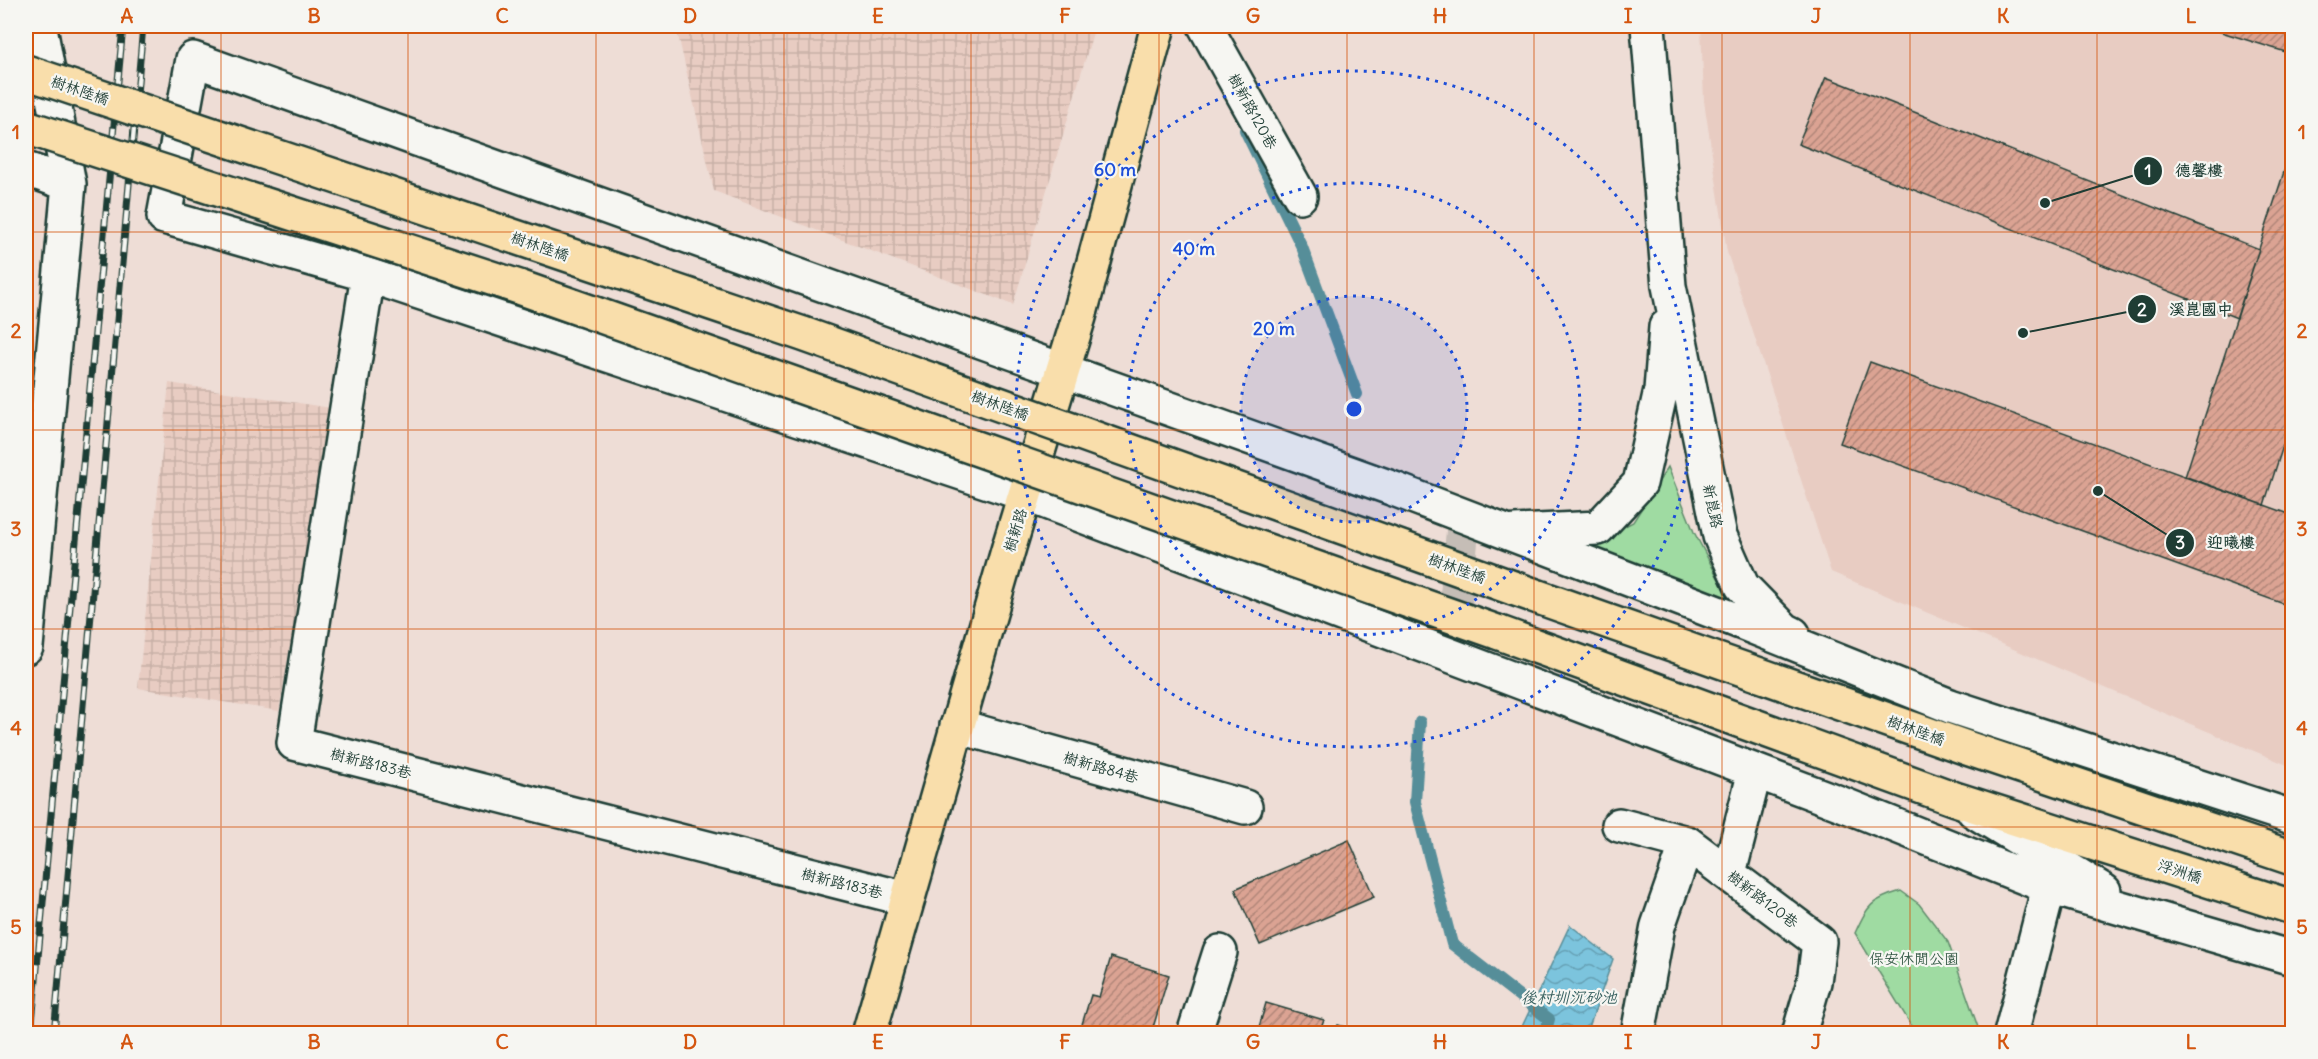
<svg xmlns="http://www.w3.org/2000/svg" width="2318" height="1059" font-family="Delius,'LXGW WenKai TC',sans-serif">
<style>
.built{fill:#e8ccc2}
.industrial{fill:url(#industrial-grid)}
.green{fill:#9fdba2;stroke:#5f8c6b;stroke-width:1.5}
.water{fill:url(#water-waves);stroke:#578e99;stroke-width:1.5}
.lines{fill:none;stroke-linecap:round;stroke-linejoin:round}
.stream{stroke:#578e99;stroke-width:12}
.building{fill:url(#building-hatch);stroke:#1f3d34;stroke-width:1.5}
.minor-tunnel{stroke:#c5bdb6;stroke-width:33;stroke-dasharray:33 16;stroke-linecap:butt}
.minor-casing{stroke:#1f3d34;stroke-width:38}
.major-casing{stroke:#1f3d34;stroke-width:38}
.minor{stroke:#f6f6f2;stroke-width:33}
.major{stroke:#f9deab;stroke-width:33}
.rail-casing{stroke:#1f3d34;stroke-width:7}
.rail{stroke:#f6f6f2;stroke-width:4.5;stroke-dasharray:14;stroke-linecap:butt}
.major-bridge-casing{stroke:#1f3d34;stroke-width:38;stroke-linecap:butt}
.major-bridge{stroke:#f9deab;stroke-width:33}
.grid{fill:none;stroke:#d45610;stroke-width:1.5;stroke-opacity:0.55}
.ring{fill:none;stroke:#1d4ed8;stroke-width:3;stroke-dasharray:3 6}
.labels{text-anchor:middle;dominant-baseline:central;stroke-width:4.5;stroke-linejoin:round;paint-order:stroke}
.street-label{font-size:15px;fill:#1f3d34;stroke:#f6f6f2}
.park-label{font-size:15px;fill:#395d4a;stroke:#f6f6f2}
.water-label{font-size:16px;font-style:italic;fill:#365f5e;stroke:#f6f6f2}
.centre{fill:#1d4ed8;stroke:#f6f6f2;stroke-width:3}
.ring-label{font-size:18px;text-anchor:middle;font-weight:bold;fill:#1d4ed8;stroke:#f6f6f2;stroke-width:4.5;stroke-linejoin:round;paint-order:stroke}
.leader{fill:none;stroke:#1f3d34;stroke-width:2}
.callout-dot{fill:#1f3d34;stroke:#f6f6f2;stroke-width:2}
.mark-label{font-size:18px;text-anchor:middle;font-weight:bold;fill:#fff}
.callout-label{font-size:16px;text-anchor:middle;font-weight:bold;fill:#1f3d34;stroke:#f6f6f2;stroke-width:4.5;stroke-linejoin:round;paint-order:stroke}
.neatline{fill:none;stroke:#d45610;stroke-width:2}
.grid-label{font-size:20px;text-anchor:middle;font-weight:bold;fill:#d45610}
</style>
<defs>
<pattern id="industrial-grid" width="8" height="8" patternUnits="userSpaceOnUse" patternTransform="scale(1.5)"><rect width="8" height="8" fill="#e8ccc2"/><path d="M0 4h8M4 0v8" fill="none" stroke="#c7b0a7"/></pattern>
<pattern id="water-waves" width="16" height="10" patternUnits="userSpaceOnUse" patternTransform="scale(1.5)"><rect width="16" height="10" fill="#7cc4dd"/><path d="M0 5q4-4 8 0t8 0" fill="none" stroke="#65a0b4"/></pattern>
<pattern id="building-hatch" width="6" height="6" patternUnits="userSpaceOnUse" patternTransform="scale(1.5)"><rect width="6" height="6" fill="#dba393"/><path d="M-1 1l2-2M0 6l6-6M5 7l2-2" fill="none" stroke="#b18679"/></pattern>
</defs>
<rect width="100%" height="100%" fill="#eeddd6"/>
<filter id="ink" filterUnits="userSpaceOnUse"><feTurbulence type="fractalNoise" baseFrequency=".0167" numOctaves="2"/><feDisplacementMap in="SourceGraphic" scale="12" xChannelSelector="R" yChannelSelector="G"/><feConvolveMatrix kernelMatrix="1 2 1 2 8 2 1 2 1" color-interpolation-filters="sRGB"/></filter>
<g filter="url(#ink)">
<path class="built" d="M 1701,26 L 2292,26 L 2292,767 L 1831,572 L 1727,252 L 1704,101 Z"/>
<path class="industrial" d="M 676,26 L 1095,26 L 1013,305 L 714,191 Z
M 169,383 L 331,408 L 279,711 L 138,688 Z"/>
<path class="green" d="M 1668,467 L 1694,532 L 1738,616 L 1583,548 L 1633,522 Z
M 1901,891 L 1919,904 L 1948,942 L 1980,1033 L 1916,1033 L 1855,933 C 1868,905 1871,900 1901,891 Z"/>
<path class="water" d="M 1570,925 L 1613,959 L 1587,1033 L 1519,1033 Z"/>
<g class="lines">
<path class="stream" d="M 1245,130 L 1302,247 L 1357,394
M 1420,722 L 1415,802 L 1452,944 L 1549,1019 L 1545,1034"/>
</g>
<path class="building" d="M 2202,26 L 2292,26 L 2292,54 Z
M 1826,77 L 2259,249 L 2237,318 L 1798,144 Z
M 2292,147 L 2292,418 L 2264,505 L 2185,477 Z
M 1870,362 L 2292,515 L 2292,607 L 1840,443 Z
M 1349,840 L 1374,897 L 1260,945 L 1235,889 Z
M 1111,957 L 1169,975 L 1151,1034 L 1079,1034 L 1091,995 L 1099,997 Z
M 1266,1003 L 1324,1020 L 1319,1034 L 1257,1034 Z
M 1338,1025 L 1368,1034 L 1336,1034 Z"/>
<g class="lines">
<path class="minor-tunnel" d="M 1451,654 L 1464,515"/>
<g class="minor-casing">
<path id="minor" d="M 1205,26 L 1300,196
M 1648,26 L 1669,286 L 1720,536 L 1742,586 L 1785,630 L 1793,634
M 26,27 L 41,33 L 69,184 L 26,647
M 26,169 L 69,184
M 368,275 L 294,743 L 907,899
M 1515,532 L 1598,528 L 1640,483 L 1661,390 L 1666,327
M 957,726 L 1245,807
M 1974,811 L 2104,891
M 2292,817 L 1950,706 L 1733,619 L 1394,489 L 193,59 L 164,217 L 368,275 L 1025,494 L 1842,804 L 2049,887 L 2292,958
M 1619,825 L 1687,843 L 1819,942 L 1814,982 L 1799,1034
M 1729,873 L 1755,771
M 1194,1034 L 1220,952
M 1638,1034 L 1658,926 L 1687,843
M 2011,1034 L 2049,887"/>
</g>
<g class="major-casing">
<path id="major" d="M 1513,588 L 1970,749 L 2292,858
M 1497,632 L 1955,799 L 2292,907
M 869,1034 L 1009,547 L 1079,317 L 1158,26"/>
</g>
<use href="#minor" class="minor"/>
<use href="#major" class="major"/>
<g class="rail-casing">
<path id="rail" d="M 31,1034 L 123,26
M 54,1034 L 143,26"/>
</g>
<use href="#rail" class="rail"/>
<g class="major-bridge-casing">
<path id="major-bridge" d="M 26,72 L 803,334 L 1513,588
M 26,127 L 519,287 L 1497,632"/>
</g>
<use href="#major-bridge" class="major-bridge"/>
</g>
</g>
<path class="grid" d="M 221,26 L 221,1034M 408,26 L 408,1034M 596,26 L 596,1034M 784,26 L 784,1034M 971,26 L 971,1034M 1159,26 L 1159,1034M 1347,26 L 1347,1034M 1534,26 L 1534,1034M 1722,26 L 1722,1034M 1910,26 L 1910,1034M 2097,26 L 2097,1034M 26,232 L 2292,232M 26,430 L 2292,430M 26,629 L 2292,629M 26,827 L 2292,827"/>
<circle cx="1354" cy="409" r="113" fill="#1d4ed8" fill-opacity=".12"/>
<g class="ring">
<circle cx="1354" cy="409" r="113"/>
<circle cx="1354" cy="409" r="226"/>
<circle cx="1354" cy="409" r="338"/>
</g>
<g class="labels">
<g class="street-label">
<text transform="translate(80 90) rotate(19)">樹林陸橋</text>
<text transform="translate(1253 111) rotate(61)">樹新路120巷</text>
<text transform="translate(540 246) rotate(19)">樹林陸橋</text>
<text transform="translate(1000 405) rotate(20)">樹林陸橋</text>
<text transform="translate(1713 506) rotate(78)">新崑路</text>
<text transform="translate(1015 530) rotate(-73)">樹新路</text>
<text transform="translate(1457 568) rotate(20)">樹林陸橋</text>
<text transform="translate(1916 730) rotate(20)">樹林陸橋</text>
<text transform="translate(371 763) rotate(14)">樹新路183巷</text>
<text transform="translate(1101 767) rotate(16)">樹新路84巷</text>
<text transform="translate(2180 871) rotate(18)">浮洲橋</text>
<text transform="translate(842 883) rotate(14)">樹新路183巷</text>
<text transform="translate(1763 899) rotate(37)">樹新路120巷</text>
</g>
<g class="park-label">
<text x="1914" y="958">保安休閒公園</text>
</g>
<g class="water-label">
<text x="1569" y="997">後村圳沉砂池</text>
</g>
</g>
<circle cx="1354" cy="409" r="9" class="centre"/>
<g class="ring-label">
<text x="1115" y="176">60 m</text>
<text x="1194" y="255">40 m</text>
<text x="1274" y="335">20 m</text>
</g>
<path class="leader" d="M2045 203L2148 171M2023 333L2142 309M2098 491L2180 543"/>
<g class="callout-dot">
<circle cx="2045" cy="203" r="6"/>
<circle cx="2023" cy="333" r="6"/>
<circle cx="2098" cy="491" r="6"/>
<circle cx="2148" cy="171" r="15"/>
<circle cx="2142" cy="309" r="15"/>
<circle cx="2180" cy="543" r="15"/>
</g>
<g class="mark-label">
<text x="2148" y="177">1</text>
<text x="2142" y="316">2</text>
<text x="2180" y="549">3</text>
</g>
<g class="callout-label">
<text x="2199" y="176">德馨樓</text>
<text x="2201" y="315">溪崑國中</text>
<text x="2231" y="548">迎曦樓</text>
</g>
<rect width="2318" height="1059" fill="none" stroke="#f6f6f2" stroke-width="66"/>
<rect x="33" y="33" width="2252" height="993" class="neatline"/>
<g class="grid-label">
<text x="127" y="23">A</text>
<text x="314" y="23">B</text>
<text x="502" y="23">C</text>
<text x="690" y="23">D</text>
<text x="878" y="23">E</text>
<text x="1065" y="23">F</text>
<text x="1253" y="23">G</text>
<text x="1440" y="23">H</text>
<text x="1628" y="23">I</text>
<text x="1816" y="23">J</text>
<text x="2003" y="23">K</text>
<text x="2191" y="23">L</text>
<text x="16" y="139">1</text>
<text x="2302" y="139">1</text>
<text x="16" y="338">2</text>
<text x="2302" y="338">2</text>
<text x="16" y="536">3</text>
<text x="2302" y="536">3</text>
<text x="16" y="735">4</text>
<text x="2302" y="735">4</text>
<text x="16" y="934">5</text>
<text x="2302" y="934">5</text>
<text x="127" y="1049">A</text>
<text x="314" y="1049">B</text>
<text x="502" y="1049">C</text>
<text x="690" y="1049">D</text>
<text x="878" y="1049">E</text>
<text x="1065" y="1049">F</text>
<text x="1253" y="1049">G</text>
<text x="1440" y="1049">H</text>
<text x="1628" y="1049">I</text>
<text x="1816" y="1049">J</text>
<text x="2003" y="1049">K</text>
<text x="2191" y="1049">L</text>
</g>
</svg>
